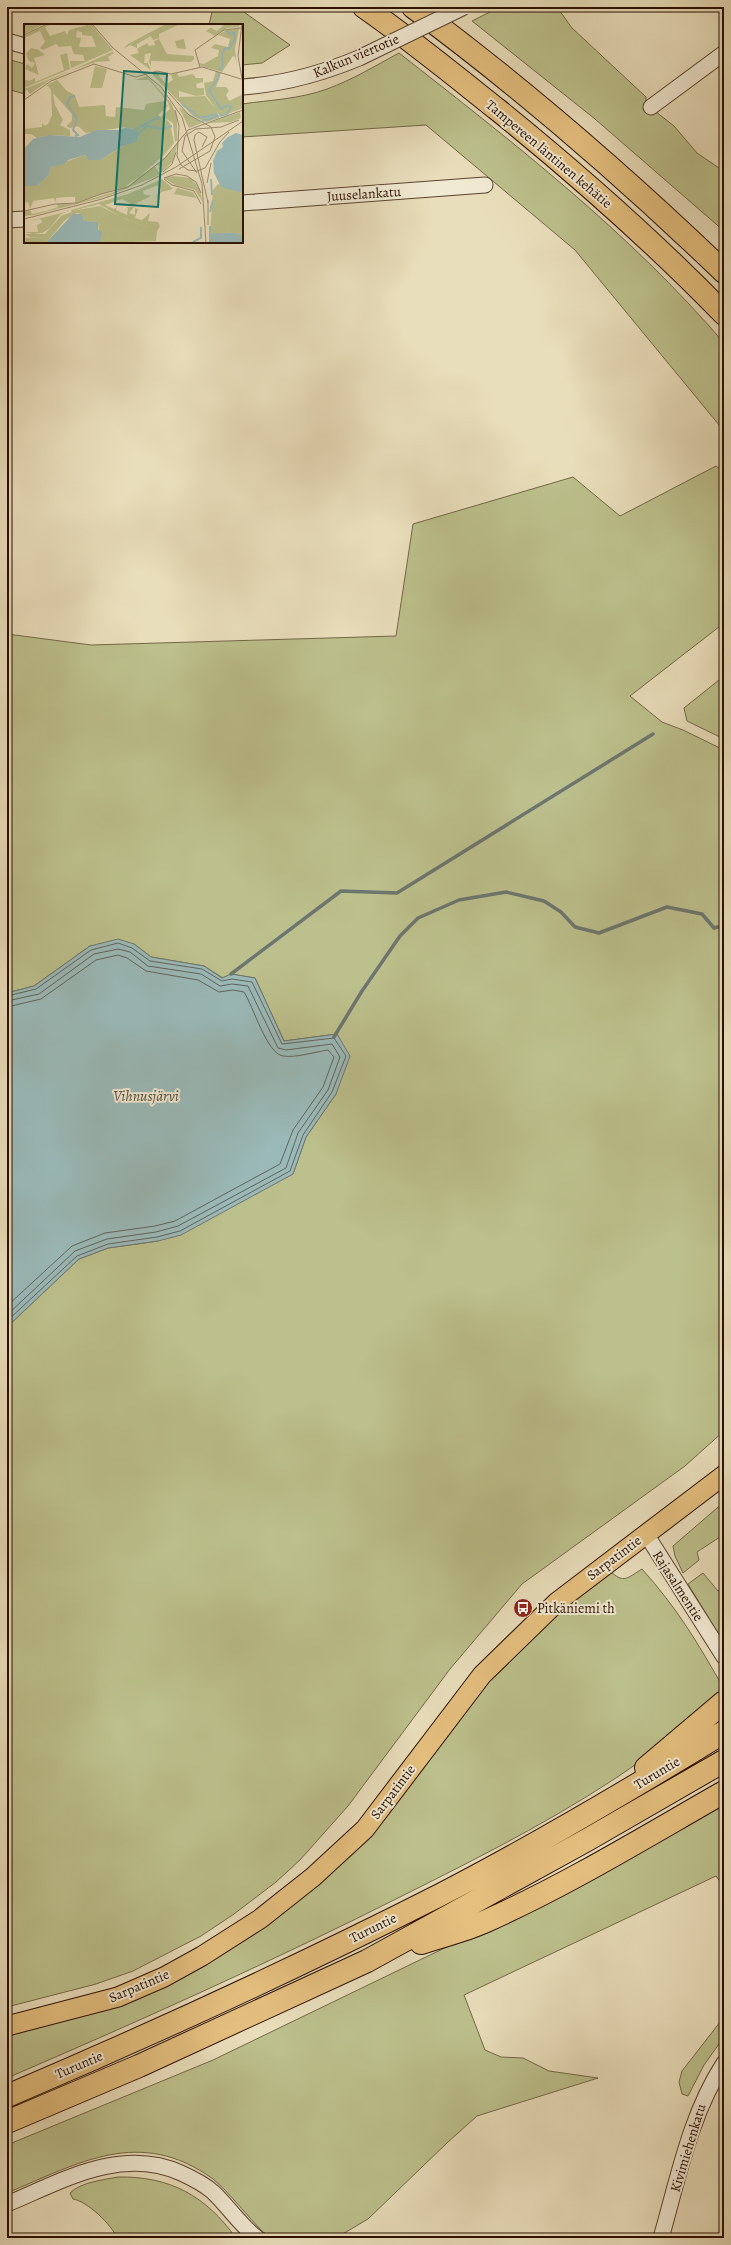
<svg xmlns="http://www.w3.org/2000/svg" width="731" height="2245" font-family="Alegreya,serif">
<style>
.green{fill:#bcc08c;stroke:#736846}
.water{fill:#9abab9;stroke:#6d766f}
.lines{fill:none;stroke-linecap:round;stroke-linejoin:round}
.shore{stroke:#62645c;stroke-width:1}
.stream{stroke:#6d766f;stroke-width:3.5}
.minor-casing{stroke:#5a432f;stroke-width:17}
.major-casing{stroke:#2a0f00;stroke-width:21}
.highway-casing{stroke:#2a0f00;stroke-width:24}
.minor{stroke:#f1ead3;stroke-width:15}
.major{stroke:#e4bf7e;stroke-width:19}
.highway{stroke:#e4bf7e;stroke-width:22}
.minor-bridge-casing{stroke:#5a432f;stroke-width:17;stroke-linecap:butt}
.minor-bridge{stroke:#f1ead3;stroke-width:15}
.labels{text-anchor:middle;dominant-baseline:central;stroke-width:4;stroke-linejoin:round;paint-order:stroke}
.street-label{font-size:14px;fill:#2a0f00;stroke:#f1ead3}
.poi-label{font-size:14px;fill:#2a0f00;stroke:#f1ead3;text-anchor:start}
.water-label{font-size:15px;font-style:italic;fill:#514b41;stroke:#f1ead3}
.inset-river{fill:none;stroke:#9abab9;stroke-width:2}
.inset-road{fill:none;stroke:#9d8b70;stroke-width:1}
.view{fill:#0f766e;fill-opacity:0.15;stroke:#0f766e;stroke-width:2}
.inset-edge{fill:none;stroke:#2a0f00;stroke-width:2}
</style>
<rect width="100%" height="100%" fill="#e9debb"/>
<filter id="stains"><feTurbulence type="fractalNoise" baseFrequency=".005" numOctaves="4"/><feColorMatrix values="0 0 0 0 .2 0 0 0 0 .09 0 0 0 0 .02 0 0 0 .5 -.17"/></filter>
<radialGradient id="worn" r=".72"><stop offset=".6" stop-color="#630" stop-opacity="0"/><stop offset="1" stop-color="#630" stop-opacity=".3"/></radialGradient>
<path class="green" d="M 213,7 L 237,7 L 290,45 L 262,63 L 242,65 L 242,25 L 209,25 Z
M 500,7 L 557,7 L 572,28 L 646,97 L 646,104 L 674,126 L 697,153 L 719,168 L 724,165 L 724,231 L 595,119 L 472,21 Z
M 399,53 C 514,143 629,232 724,343 L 724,431 L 575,250 L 426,125 L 242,137 L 242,104 C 270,100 300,99 327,89 C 352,80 375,66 399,53 Z
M 7,59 L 25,64 L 25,94 L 7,89 Z
M 716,466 L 724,472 L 724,623 L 630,696 L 662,722 L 683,730 L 724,750 L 724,1431 L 685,1466 L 522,1584 L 450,1669 L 348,1806 L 300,1860 L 276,1882 L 234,1914 L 201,1936 L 133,1971 L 96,1984 L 7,2007 L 7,1327 L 79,1259 L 108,1248 L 158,1241 L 293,1174 L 306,1137 L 336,1094 L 337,1034 L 284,1041 L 255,978 L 231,974 L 223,978 L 204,966 L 151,957 L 134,944 L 90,946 L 34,986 L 7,993 L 7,634 L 91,645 L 396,636 L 413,524 L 573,477 L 620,516 Z
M 724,676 L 724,739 L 687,721 L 684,708 Z
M 724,1502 L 724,1536 L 723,1535 L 697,1552 L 699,1560 L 683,1573 L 675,1556 L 673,1546 Z
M 642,1569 C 677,1608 698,1643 724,1689 L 724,1692 C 698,1714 673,1738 645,1758 C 571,1811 488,1853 406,1894 C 275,1960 142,2020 7,2078 L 7,2032 L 78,2014 L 302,1892 L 517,1649 L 557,1611 L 610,1571 C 624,1584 627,1578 642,1569 Z
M 703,1573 L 718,1591 L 724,1587 L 724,1643 L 688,1584 Z
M 724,1803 L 724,1887 L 716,1876 L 464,1995 L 485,2050 L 501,2057 L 523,2058 L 549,2071 L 598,2078 L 477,2116 L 448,2142 L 368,2219 L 336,2238 L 273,2238 L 263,2232 C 248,2217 229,2192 213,2179 C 140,2126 79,2163 7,2193 L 7,2145 L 213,2060 L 519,1912 Z
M 724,2017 L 724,2037 L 704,2065 L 688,2096 L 682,2094 L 679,2082 L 682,2071 Z
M 118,2177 C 170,2176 206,2196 236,2238 L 117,2238 C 112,2225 87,2201 73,2199 L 70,2193 C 81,2182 103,2180 118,2177 Z"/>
<path class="water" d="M 118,939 L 134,944 L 151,957 L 204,966 L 222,978 L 231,974 L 255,978 L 284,1041 L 337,1034 L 350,1056 L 336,1094 L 306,1137 L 293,1174 L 181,1235 L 158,1241 L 108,1248 L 79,1259 L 7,1327 L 7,993 L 34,986 L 90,946 Z"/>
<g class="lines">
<path class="shore" d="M 7,996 L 36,989 L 91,950 L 118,943 L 132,948 L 150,961 L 202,969 L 222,981 L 232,979 L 252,982 L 282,1044 L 334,1038 L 346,1056 L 332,1092 L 303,1135 L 290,1171 L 180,1231 L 157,1237 L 108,1244 L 77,1256 L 7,1321
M 7,1001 L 39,994 L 94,954 L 118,949 L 130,952 L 148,966 L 201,974 L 220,986 L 232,984 L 248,986 L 278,1048 L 286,1050 L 332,1044 L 340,1057 L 328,1090 L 298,1133 L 286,1168 L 178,1226 L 156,1232 L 107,1239 L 75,1251 L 7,1315
M 7,1007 L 41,999 L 96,960 L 118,955 L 127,958 L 146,971 L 198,980 L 219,992 L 233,990 L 244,992 C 253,1006 267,1054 283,1056 C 296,1058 314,1052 328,1050 L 334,1057 L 323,1087 L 293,1130 L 280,1164 L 175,1221 L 155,1226 L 105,1233 L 72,1246 L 7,1306"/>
<path class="stream" d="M 231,974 L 341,891 L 397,893 L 653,734
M 334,1037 L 362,991 L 400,936 L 418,918 L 459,900 L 506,892 L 544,901 L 561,912 L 575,927 L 599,933 L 667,907 L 702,914 L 714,928 L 724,925"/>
<g class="minor-casing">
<path id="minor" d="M 7,41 L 25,46
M 242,87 C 283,84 321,74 359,58
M 651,107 L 724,53
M 242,203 L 485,185
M 7,220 L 25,219
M 646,1534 L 724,1657
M 7,2204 C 62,2181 121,2146 181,2173 C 192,2178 204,2184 213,2192 C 228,2206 240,2225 257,2238
M 661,2238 C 678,2179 690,2115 724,2063"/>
</g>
<g class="major-casing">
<path id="major" d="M 7,2026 L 118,1997 L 164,1977 L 202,1956 L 260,1919 L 313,1877 L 365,1829 L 482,1675 L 557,1602 L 724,1475"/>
</g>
<g class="highway-casing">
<path id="highway" d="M 364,7 C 410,39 454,75 498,110 C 577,174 653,241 724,314
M 413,7 C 524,89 625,177 724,272
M 646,1768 L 724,1702
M 421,1943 C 442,1936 464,1931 484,1922 C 567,1885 645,1837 724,1792
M 7,2096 C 153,2034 298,1967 440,1895 C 537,1845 631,1789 724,1732
M 7,2122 L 139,2066 L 367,1961 L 587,1840 L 724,1761"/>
</g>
<use href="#minor" class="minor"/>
<use href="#major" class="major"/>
<use href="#highway" class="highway"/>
<g class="minor-bridge-casing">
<path id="minor-bridge" d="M 359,58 L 464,7"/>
</g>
<use href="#minor-bridge" class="minor-bridge"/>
</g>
<defs>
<g id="bus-disc" transform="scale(1)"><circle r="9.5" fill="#8f2418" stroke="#f1ead3"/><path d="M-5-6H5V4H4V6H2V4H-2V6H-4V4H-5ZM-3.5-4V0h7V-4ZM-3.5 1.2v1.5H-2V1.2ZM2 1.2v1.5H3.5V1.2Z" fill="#fff"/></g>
</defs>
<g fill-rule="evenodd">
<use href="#bus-disc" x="523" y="1608"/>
</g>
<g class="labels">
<g class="street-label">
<text transform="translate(356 56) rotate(-23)">Kalkun viertotie</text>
<text transform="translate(549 154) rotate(40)">Tampereen läntinen kehätie</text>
<text transform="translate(364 194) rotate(-4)">Juuselankatu</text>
<text transform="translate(614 1558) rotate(-37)">Sarpatintie</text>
<text transform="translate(678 1586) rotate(57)">Rajasalmentie</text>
<text transform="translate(657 1773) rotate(-31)">Turuntie</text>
<text transform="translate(393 1792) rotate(-53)">Sarpatintie</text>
<text transform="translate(373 1928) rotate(-26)">Turuntie</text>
<text transform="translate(139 1986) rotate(-23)">Sarpatintie</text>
<text transform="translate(79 2065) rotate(-23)">Turuntie</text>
<text transform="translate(688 2148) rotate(-73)">Kivimiehenkatu</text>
</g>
<g class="poi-label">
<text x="537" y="1608">Pitkäniemi th</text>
</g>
<g class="water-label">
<text x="146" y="1096">Vihnusjärvi</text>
</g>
</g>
<g transform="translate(24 24)">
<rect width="219" height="219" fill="#e9debb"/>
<path d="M 0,0 L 20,0 L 0,10 ZM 24,0 L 28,0 L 21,3 L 26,12 L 41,7 L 43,11 L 45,6 L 67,0 L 89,26 L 47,44 L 46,37 L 61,37 L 59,31 L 50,30 L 47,22 L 35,23 L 32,20 L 19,26 L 16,24 L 21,18 L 16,7 L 2,13 L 0,17 L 0,12 ZM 53,7 L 58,8 L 58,11 L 68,12 L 72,23 L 55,23 L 57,14 L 52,13 ZM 142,0 L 156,0 L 135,10 L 135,14 L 129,16 L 127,12 L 113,20 L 113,24 L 106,21 L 99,25 L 104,20 ZM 201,0 L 215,0 L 215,3 L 203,4 L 191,12 L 182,7 L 187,4 L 193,7 ZM 215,5 L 211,25 L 213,43 L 211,33 L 209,32 L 198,48 L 177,42 L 175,39 L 180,40 L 194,32 L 195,26 L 187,24 L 191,20 L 204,23 L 206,15 L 194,11 L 203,6 ZM 135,15 L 143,30 L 170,32 L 170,35 L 167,38 L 127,37 L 127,42 L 125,38 L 127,29 L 121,30 L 120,39 L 124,39 L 127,46 L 106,31 L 115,29 L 113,25 L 123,19 L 125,22 L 131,21 L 130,17 ZM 160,15 L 162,25 L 153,24 L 151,17 ZM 7,24 L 15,26 L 21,31 L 10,34 L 15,51 L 1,45 L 3,40 L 8,44 L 11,39 L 5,37 L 2,30 ZM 88,28 L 90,29 L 84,33 L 86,37 L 72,38 L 48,46 ZM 43,29 L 46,45 L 0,64 L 0,55 L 5,57 L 11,54 L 11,58 L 40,46 L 36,31 ZM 71,42 L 83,45 L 78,64 L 66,64 ZM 47,47 L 24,57 L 6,70 L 3,66 L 0,68 L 0,65 ZM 192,47 L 197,49 L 192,63 L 202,63 L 205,67 L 202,71 L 205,77 L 219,70 L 219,84 L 196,93 L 193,87 L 195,94 L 182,98 L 170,93 L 128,50 L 132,48 L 142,60 L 149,56 L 147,51 L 153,49 L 155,53 L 169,50 L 172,54 L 179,54 L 179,58 L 172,60 L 173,64 L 180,64 L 180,71 L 172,72 L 155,67 L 155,73 L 181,72 L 191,84 L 182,71 L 180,59 L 189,57 ZM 123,52 L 147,79 L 153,93 L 153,116 L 151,118 L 149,99 L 139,93 L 146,99 L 150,119 L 140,131 L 106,161 L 51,179 L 51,173 L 43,173 L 32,174 L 31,179 L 30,174 L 9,177 L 6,185 L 4,178 L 0,179 L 0,162 L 13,162 L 25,151 L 27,143 L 61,131 L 64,136 L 76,136 L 115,113 L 108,105 L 101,103 L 62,109 L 54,102 L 46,104 L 42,102 L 48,97 L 48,90 L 29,69 L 31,81 L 39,96 L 36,101 L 46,106 L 46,112 L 25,111 L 13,114 L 7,110 L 0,110 L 0,105 L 18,103 L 18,99 L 21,102 L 24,100 L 28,91 L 27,66 L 23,61 L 33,56 L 43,67 L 51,71 L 55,83 L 81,81 L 82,92 L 91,93 L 92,83 L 120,86 L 122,80 L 140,77 L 144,82 L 134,91 L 137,93 L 146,85 L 144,78 L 125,56 L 111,56 ZM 155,83 L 178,99 L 165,104 ZM 216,88 L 217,94 L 207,98 L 185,99 ZM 154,118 L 150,133 L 148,138 L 137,149 L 134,143 L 137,143 L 133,141 L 146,128 L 151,130 L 147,128 ZM 131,142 L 136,150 L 131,153 L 84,172 L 10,191 L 0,192 L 0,188 L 6,186 L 8,190 L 22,187 L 34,183 L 33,180 L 50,180 L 96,166 ZM 149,152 L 167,154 L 176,165 L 178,177 L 171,166 L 151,161 L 140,154 ZM 138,155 L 149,165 L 137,168 L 132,174 L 137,166 L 134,161 L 119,167 L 120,170 L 127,172 L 109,181 L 98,175 L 81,181 L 90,185 L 93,183 L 92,186 L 103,191 L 104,184 L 102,183 L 110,183 L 105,189 L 111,191 L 111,184 L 114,185 L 111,194 L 118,196 L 126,189 L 124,197 L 134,198 L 136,202 L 133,207 L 110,198 L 111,195 L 110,198 L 97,193 L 75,180 L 48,187 L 76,182 L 99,194 L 133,207 L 132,217 L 76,219 L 74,198 L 60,197 L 58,190 L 53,189 L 41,196 L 22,219 L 0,219 L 2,214 L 19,213 L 6,213 L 1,210 L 21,210 L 37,192 L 48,188 L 47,186 L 104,170 ZM 194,160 L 219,169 L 219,212 L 210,209 L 186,212 L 189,166 ZM 153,164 L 168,168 L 170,170 L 174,177 L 172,174 L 150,170 ZM 46,187 L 37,190 L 26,204 L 18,209 L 9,210 L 1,208 L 14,208 L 13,201 L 19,198 L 16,195 L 5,197 Z" fill="#bcc08c" fill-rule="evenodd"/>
<path d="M 103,103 L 116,109 L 112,118 L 99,122 L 76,136 L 64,136 L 61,131 L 44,136 L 40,140 L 27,143 L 25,151 L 13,162 L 0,162 L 0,125 L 9,115 L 25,111 L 56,113 L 72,106 L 95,106 ZM 212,109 L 219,111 L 219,169 L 197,163 L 190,149 L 189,137 L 193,127 L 199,123 L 198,119 L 204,113 ZM 49,190 L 58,190 L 60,197 L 74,198 L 74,206 L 78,207 L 76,219 L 22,219 ZM 191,209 L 212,209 L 219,212 L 219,219 L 186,219 L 186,212 Z" fill="#9abab9"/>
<path class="inset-river" d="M 195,46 L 199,42 L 198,29 L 201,25 L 206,24 L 211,14 L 210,9 L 206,10 L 203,7M 195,49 L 194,55 L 185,66 L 197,85 L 204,81 L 207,83 L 203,90 L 196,92M 158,80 L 176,94 L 193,90M 178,97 L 195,92M 110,106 L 135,93M 114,110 L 123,102 L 138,105 L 148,102M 51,112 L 54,111 L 49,106 L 53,95 L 43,79 L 46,73 L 51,72M 187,155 L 188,171M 186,188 L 189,176M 186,202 L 186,219M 169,218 L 177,214 L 177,203"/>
<path class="inset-road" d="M 68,0 L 89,24 L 137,63 L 158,93 L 178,160 L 182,219M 218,0 L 214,32 L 219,60M 0,11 L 23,0M 176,43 L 171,26 L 200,6 L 217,4M 144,68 L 165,91 L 187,103 L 191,113 L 186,127 L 155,145M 0,76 L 27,57 L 70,40 L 112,53 L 133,47 L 147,50 L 178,43 L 217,55M 151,86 L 155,102 L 153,132 L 157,141 L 164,146 L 173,147 L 181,144 L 196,118 L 205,108M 178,123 L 183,113 L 175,108 L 171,111 L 170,116 L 184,179M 139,148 L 148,140 L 152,128M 173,149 L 158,127 L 161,112 L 172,105 L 197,103 L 215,96M 140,154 L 152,150 L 163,152 L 172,158 L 177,169M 140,155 L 148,161 L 170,167 L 177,180M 183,159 L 187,139M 184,176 L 184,201M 0,187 L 31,180 L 53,179 L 77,170 L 104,163 L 141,134 L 164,106 L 219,86M 0,195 L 78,175 L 118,161 L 152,143 L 219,97"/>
<path class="view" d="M 100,47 L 143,50 L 134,183 L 91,180 Z"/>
<rect width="219" height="219" class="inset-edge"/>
</g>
<rect width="731" height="2245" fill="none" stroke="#e9debb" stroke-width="24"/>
<rect x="8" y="8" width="715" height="2229" fill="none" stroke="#2a0f00" stroke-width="2"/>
<rect x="12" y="12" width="707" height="2221" fill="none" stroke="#2a0f00"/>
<rect width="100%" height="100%" filter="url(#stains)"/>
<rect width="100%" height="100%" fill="url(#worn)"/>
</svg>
